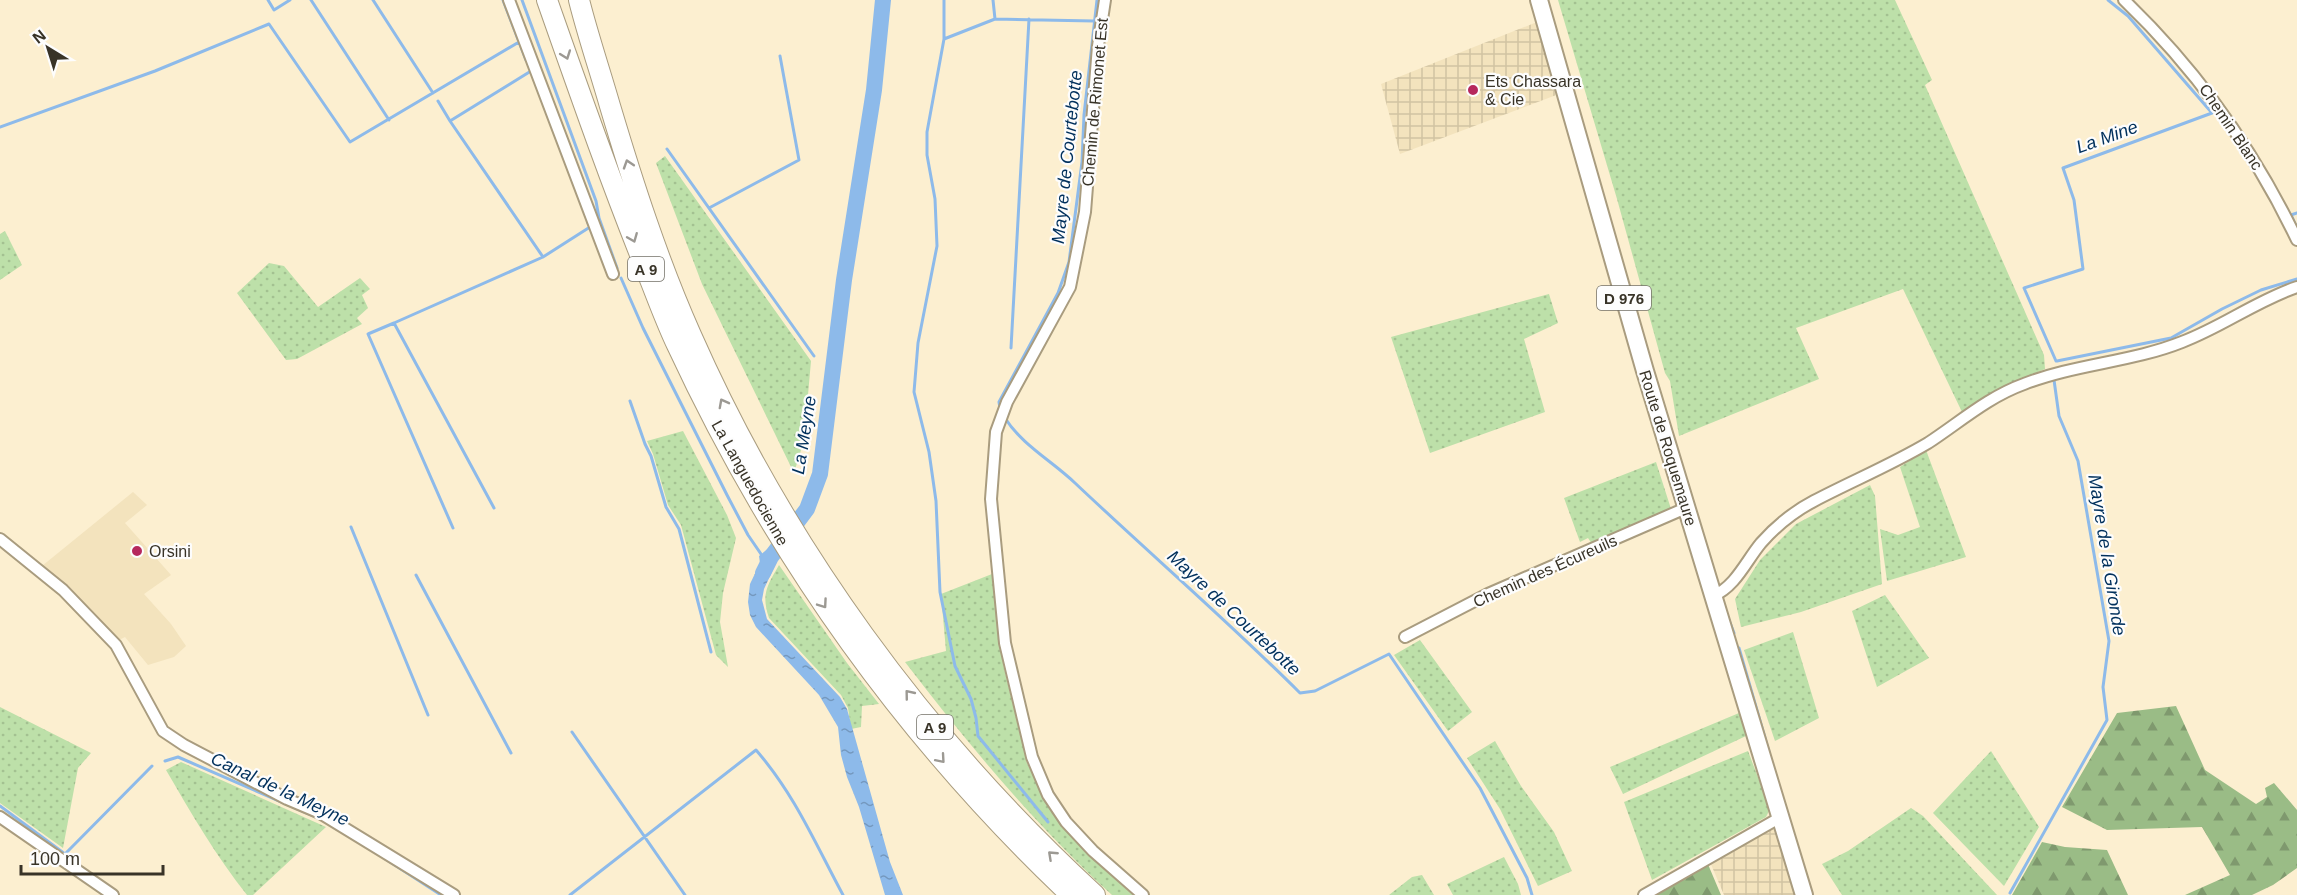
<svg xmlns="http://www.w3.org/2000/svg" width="2297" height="895" font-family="Helvetica,sans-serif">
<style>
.built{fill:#f3e3bd}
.industrial{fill:url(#industrial-grid)}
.grass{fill:url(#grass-dots)}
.forest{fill:url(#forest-firs)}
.water{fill:url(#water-ripples)}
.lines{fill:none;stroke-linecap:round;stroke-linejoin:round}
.stream{stroke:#8dbaea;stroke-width:3}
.river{stroke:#8dbaea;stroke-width:16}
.minor-casing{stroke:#a99c7f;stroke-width:14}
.primary-casing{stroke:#a99c7f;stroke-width:20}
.motorway-casing{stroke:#a99c7f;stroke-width:22}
.minor{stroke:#fff;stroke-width:10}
.primary{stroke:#fff;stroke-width:16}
.motorway{stroke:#fff;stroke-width:20}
.oneway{stroke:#9c9993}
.poi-dot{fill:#b6285d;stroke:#fdfdfd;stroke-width:2}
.labels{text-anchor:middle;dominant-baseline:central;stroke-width:4.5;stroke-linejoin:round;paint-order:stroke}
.shield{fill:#fdfdfd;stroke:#737067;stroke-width:1.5}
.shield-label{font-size:15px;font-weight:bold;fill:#383327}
.poi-label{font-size:16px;fill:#383327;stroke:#fdfdfd;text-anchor:start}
.street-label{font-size:16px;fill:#383327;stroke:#fdfdfd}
.water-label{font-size:18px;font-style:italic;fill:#00305c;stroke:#fdfdfd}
</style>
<defs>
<pattern id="industrial-grid" width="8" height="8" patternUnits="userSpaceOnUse" patternTransform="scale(1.5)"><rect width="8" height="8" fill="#f3e3bd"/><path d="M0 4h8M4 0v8" fill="none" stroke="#d1c3a2"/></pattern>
<pattern id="grass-dots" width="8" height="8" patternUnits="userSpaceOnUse" patternTransform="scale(1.5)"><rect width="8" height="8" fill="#bde0a9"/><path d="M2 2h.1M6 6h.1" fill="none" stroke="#a3c191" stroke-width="1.8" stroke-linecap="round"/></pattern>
<pattern id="forest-firs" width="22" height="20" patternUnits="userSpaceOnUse" patternTransform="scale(1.5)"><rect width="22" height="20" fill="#9abc86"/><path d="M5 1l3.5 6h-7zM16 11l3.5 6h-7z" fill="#7f996e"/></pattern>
<pattern id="water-ripples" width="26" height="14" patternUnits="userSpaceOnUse" patternTransform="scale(1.5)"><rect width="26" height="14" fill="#8dbaea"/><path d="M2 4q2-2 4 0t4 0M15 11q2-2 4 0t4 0" fill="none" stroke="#7498be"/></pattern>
</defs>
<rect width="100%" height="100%" fill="#fcefd0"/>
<path class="built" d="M 133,492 L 147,505 L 125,523 L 171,575 L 144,594 L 171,624 L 186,646 L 174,657 L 148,665 L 125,637 L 117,641 L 89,610 L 42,566 Z"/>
<path class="industrial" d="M 1537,22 L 1559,94 L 1400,154 L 1381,84 Z
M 1778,826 L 1797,895 L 1724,895 L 1710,862 Z"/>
<path class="grass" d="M 1558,0 L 1895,0 L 1932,80 L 1925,85 L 2044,355 L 2045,369 L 2001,388 L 1962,412 L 1903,289 L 1796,328 L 1819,379 L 1679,436 L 1670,381 L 1665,373 L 1617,199 Z
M 665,156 L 811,361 L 804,440 L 794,473 L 702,284 L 656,163 Z
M 5,231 L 22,265 L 0,280 L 0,234 Z
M 269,263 L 284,266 L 318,307 L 360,278 L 370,289 L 362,295 L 368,308 L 357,318 L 362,324 L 297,359 L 286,360 L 237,293 Z
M 1549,294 L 1558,323 L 1524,339 L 1545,412 L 1430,453 L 1391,337 Z
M 683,431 L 727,515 L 736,538 L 723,593 L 720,622 L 728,667 L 716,655 L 681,525 L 668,505 L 653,454 L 647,441 Z
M 1926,450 L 1966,557 L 1887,581 L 1880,529 L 1898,535 L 1920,527 L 1900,467 Z
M 1656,462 L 1672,512 L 1592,544 L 1588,538 L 1580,542 L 1564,498 Z
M 1870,485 L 1875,496 L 1882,584 L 1801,612 L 1741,627 L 1735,599 L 1760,560 L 1796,524 Z
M 779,565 L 847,663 L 879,704 L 862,706 L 861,727 L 851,729 L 848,708 L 841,695 L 769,618 C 761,594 767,586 779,565 Z
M 992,574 L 1004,668 L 1027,763 L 1048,805 L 1087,854 L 1133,895 L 1112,895 C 1035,825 968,744 905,662 L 946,651 L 941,594 Z
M 1885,595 L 1929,658 L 1877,687 L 1852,611 Z
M 1793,632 L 1819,718 L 1775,741 L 1744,650 Z
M 1420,640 L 1472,712 L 1448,731 L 1394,655 Z
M 0,707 L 91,753 L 78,768 L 63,848 L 0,803 Z
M 1739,713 L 1746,736 L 1623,794 L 1610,767 Z
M 1495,741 L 1521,786 L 1554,832 L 1572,871 L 1538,886 L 1500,809 L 1467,758 Z
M 1748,751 L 1770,809 L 1766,817 L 1652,880 L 1624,802 Z
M 1991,751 L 2039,827 L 2004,886 L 1933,813 Z
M 181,762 L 326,827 L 253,895 L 247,895 C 216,856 191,813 166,770 Z
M 1911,808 L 1923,816 L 1997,895 L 1842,895 L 1822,864 L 1848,851 Z
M 1504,857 L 1518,884 L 1521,895 L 1453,895 L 1447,884 Z
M 1422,875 L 1434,895 L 1389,895 L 1412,877 Z"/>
<path class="forest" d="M 2176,706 L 2205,770 L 2256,804 L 2267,797 L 2265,788 L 2274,783 L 2297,810 L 2297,868 L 2273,885 L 2252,895 L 2185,895 L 2230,875 L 2202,827 L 2107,830 L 2062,807 L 2117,713 Z
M 2042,842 L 2065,847 L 2107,850 L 2128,895 L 2012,895 Z
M 1707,862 L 1721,895 L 1650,895 Z"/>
<path class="water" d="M 770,547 L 778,559 L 764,589 L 762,600 L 767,619 L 840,697 L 847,709 L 890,862 L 903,895 L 885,895 L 859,807 L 847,777 L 841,755 L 838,727 L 819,695 L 756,627 L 750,615 L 748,602 L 750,584 L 760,563 L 759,556 Z"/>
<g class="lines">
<path class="stream" d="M 268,0 L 274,10 L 290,0
M 311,0 L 389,120
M 373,0 L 433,93
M 503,0 L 526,60
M 522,0 L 596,201 L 599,218 L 617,268
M 944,0 L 944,39 L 927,132 L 927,155 L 935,199 L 937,246 L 918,343 L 914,392 L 929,452 L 936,501 L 940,592 L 955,666 L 971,699 L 976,718 L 978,736 L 1048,822
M 993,0 L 995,19
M 944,39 L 995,19 L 1094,21
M 438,101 L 450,121 L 531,71
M 450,121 L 543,257
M 0,127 L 155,71 L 269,24 L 350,142 L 519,42
M 667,149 L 814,356
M 709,208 L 799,160 L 780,56
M 2297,213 L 2291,215 L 2297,228
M 621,278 L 643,328 L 727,495 L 748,535 L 763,557
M 394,323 L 543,257 L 590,227 L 588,223
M 1011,348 L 1029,19
M 2056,361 L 2024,288 L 2083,269 L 2074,200 L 2063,168 L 2212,113 L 2128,16 L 2108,0
M 2057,361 L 2171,338 L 2222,309 L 2261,290 L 2297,279
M 630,401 L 645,444 L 651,456 L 666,507 L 679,529 L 711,652
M 1000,408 L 999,402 L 1058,293 L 1069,262 L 1082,162 L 1084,115 L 1097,0
M 1005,418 C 1022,445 1052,461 1075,483 C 1149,553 1227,620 1300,693 L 1315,691 L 1389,654 L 1480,788 L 1527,878 L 1532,895
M 351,527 L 428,715
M 453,528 L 368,334 L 394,323 L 494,508
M 416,575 L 511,753
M 1727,615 L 1734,633
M 1739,648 L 1769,752
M 572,732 L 685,895
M 165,761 L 178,757 L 323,820
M 0,806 L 65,854 L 152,766
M 384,858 L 441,895
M 2010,893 L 2107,720 L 2103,687 L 2109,641 L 2078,461 L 2059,416 L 2054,380
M 570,895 L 756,750 C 795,795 815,843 843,895"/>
<path class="river" d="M 763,573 L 771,557 L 807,509 L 820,474 L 844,280 L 874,90 L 883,0"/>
<g class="minor-casing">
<path id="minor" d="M 509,0 L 613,274
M 1105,0 L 1098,46 L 1085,212 L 1070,287 L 1007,402 L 996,432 L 991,499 L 1005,643 L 1032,757 L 1048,795 L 1066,822 L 1093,851 L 1143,895
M 2124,0 C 2197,70 2253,148 2297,240
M 0,539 L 63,590 L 116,645 L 163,731 L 184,745 L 287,799 L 320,813 L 454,895
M 1713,596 C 1736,586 1746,561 1761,543 C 1776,526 1795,511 1814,501 C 1852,481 1891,465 1928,443 C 1960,422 1988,397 2024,384 C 2075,364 2132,362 2182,342 C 2222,327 2256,301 2297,287
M 1405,637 L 1488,594 L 1686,508
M 0,817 L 113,895
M 1644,895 L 1781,817"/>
</g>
<g class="primary-casing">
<path id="primary" d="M 1539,0 L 1645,371 L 1804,895"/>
</g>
<g class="motorway-casing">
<path id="motorway" d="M 547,0 C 579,91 611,183 647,272 C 657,297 666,322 677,345 C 773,552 905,738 1071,895
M 579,0 C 588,36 600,71 610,106 C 633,183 658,261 691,335 C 784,546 925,739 1095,895"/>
</g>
<use href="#minor" class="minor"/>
<use href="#primary" class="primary"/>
<use href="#motorway" class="motorway"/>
</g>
<defs><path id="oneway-chevron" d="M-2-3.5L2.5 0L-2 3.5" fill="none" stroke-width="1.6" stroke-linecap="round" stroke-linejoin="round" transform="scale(1.5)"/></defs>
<g class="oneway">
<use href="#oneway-chevron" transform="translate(566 55) rotate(70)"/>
<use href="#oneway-chevron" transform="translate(628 164) rotate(-108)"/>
<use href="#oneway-chevron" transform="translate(633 238) rotate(68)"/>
<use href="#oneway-chevron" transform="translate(723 403) rotate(-118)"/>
<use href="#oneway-chevron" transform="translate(823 604) rotate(55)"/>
<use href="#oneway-chevron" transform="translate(909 694) rotate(-129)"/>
<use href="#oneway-chevron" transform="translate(941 759) rotate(49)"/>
<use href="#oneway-chevron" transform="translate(1052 855) rotate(-137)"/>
</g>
<g class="poi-dot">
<circle cx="1473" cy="90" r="6"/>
<circle cx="137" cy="551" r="6"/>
</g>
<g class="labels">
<g class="shield">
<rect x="628" y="257" width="36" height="24" rx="4.5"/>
<rect x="1597" y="286" width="54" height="24" rx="4.5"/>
<rect x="917" y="715" width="36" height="24" rx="4.5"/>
</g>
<g class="shield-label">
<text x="646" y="269">A 9</text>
<text x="1624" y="298">D 976</text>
<text x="935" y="727">A 9</text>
</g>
<g class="poi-label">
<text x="1485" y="81">Ets Chassara<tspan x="1485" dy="18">&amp; Cie</tspan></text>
<text x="149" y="551">Orsini</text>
</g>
<g class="street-label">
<text transform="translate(1095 102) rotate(-85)">Chemin de Rimonet Est</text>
<text transform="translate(2231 127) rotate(56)">Chemin Blanc</text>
<text transform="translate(1668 448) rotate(73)">Route de Roquemaure</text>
<text transform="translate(750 483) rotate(61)">La Languedocienne</text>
<text transform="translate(1545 571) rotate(-24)">Chemin des Écureuils</text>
</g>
<g class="water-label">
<text transform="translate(2107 137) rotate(-20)">La Mine</text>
<text transform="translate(1067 157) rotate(-84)">Mayre de Courtebotte</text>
<text transform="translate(804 435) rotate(-81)">La Meyne</text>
<text transform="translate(2107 555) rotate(81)">Mayre de la Gironde</text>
<text transform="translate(1234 613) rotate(43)">Mayre de Courtebotte</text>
<text transform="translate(280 789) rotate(25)">Canal de la Meyne</text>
</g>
</g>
<g transform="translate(48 48) rotate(322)" stroke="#fdfdfd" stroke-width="4.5" paint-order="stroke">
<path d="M0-4.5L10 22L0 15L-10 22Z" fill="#383327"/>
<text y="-9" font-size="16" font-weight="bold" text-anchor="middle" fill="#383327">N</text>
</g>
<path d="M21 865v9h142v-9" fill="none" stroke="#383327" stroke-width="3"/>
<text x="30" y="865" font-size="18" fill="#383327" stroke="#fdfdfd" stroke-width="4.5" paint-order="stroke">100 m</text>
</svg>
